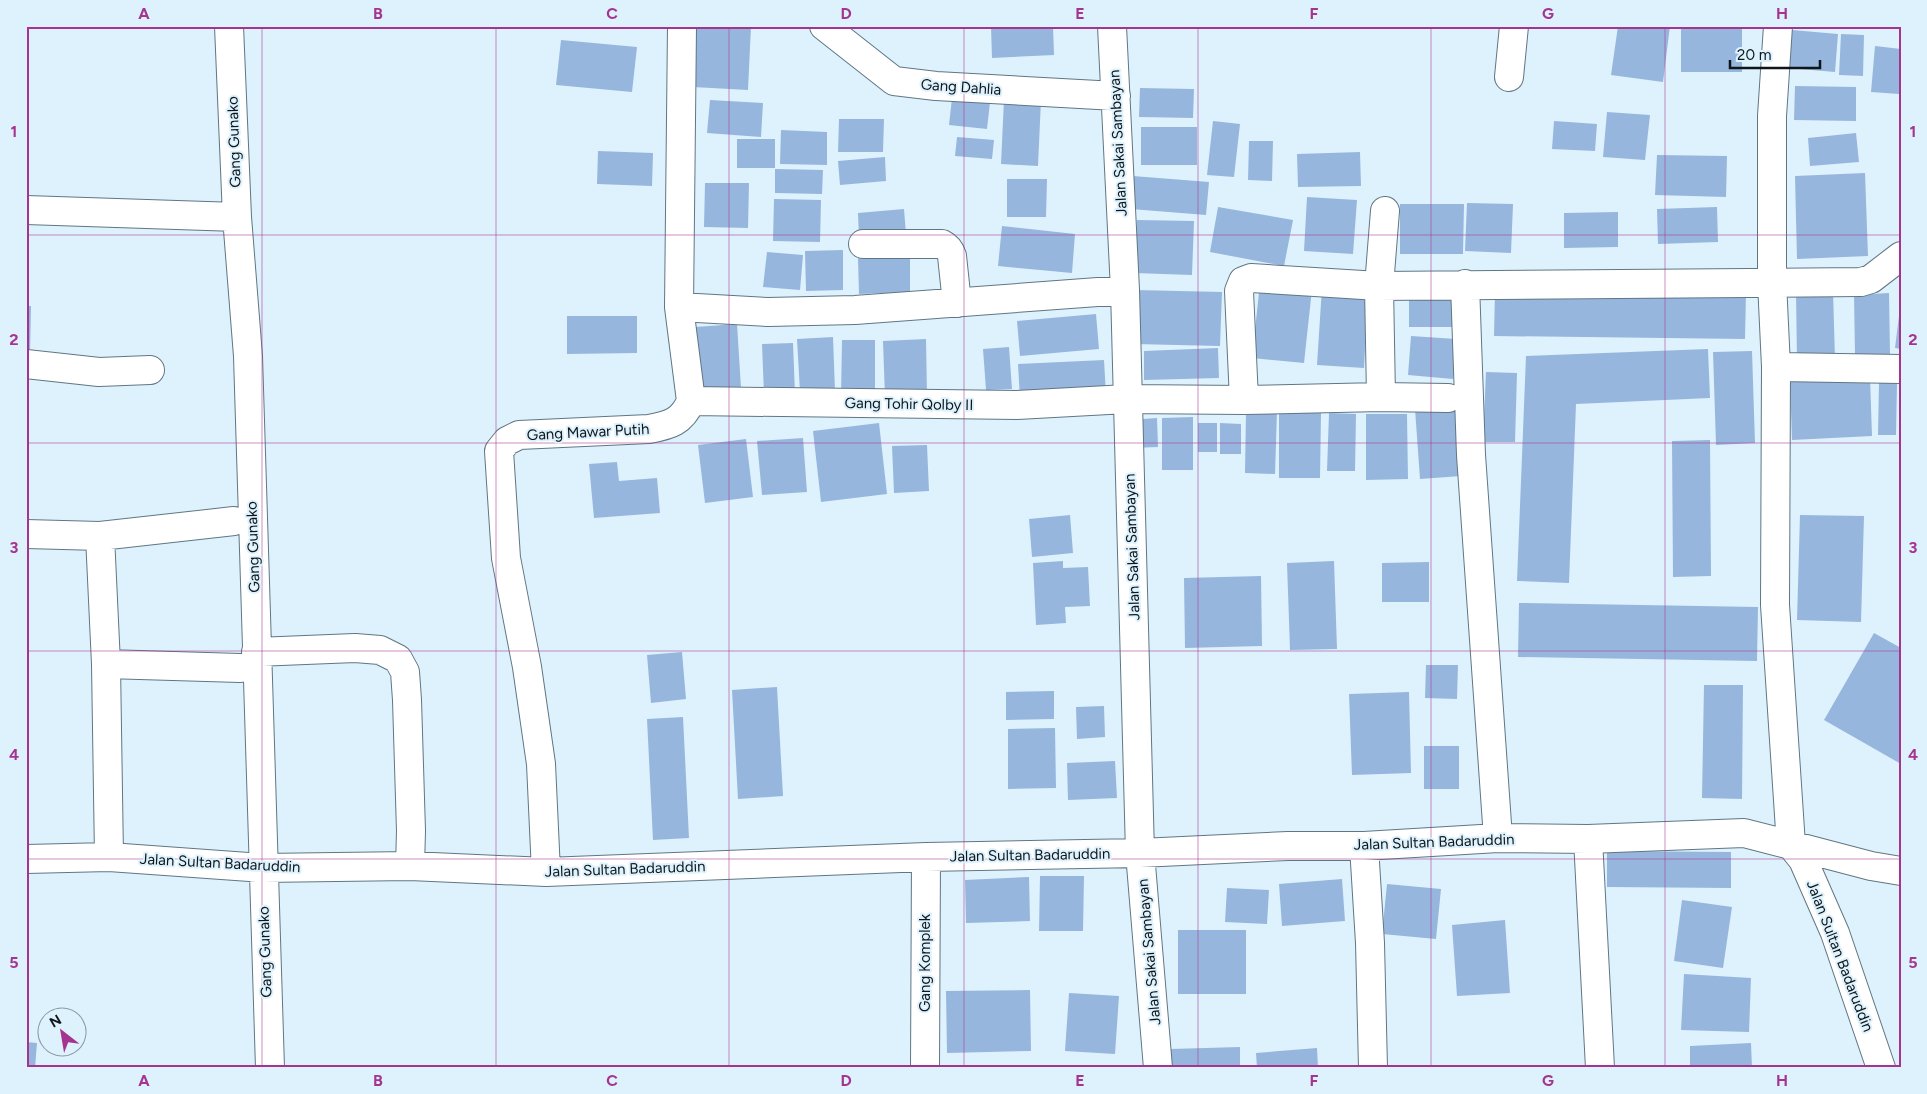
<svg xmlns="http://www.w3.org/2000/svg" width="1927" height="1094" font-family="Figtree,sans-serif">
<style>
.building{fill:#97b6de}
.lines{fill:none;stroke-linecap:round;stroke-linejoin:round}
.minor-casing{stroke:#607683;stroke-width:30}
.minor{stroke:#fff;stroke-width:28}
.grid{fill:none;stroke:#a53490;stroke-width:1;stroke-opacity:0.55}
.labels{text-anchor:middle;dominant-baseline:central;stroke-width:4;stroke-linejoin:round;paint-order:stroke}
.street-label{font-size:15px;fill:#0e161b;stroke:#def2fd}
.neatline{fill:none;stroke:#a53490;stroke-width:2}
.grid-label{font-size:16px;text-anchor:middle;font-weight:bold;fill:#a53490}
</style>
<rect width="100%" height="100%" fill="#def2fd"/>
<path class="building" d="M 696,26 L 751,26 L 748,90 L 693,87 Z
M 991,26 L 1053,26 L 1054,55 L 992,58 Z
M 1618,26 L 1670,26 L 1663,82 L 1611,75 Z
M 1681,26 L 1742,26 L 1742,72 L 1681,72 Z
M 1792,30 L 1838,34 L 1835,72 L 1788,68 Z
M 1841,34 L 1864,35 L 1863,76 L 1839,75 Z
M 561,40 L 637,47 L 632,92 L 556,85 Z
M 1875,46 L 1901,49 L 1899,94 L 1871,92 Z
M 1795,86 L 1856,87 L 1856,121 L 1794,120 Z
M 1140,88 L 1194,89 L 1193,118 L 1139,117 Z
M 952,98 L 990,102 L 987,129 L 949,125 Z
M 1004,99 L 1041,100 L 1038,166 L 1001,164 Z
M 710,100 L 763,103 L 761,137 L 707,133 Z
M 1607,112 L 1650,115 L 1645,160 L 1603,157 Z
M 839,119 L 884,119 L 883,152 L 838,152 Z
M 1213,121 L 1240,124 L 1234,177 L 1207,175 Z
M 1554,121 L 1597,124 L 1595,151 L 1552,149 Z
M 1141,127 L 1197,127 L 1197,165 L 1141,165 Z
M 781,130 L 827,132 L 827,165 L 780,164 Z
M 1856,133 L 1859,162 L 1810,166 L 1808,138 Z
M 957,137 L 994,140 L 992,159 L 955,156 Z
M 737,139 L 775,139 L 775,168 L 737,168 Z
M 1249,141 L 1273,141 L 1272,181 L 1248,180 Z
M 598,151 L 653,153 L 652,186 L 597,184 Z
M 1360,152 L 1361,186 L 1298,187 L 1297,154 Z
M 1657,155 L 1727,156 L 1726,197 L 1655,195 Z
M 885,157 L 886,181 L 840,185 L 838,161 Z
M 775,169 L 823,170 L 822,194 L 775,193 Z
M 1865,173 L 1868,256 L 1797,259 L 1795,176 Z
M 1133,176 L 1209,182 L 1206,215 L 1131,209 Z
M 1007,179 L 1047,179 L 1046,217 L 1007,217 Z
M 705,183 L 749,183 L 748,228 L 704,227 Z
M 1307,197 L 1357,200 L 1353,254 L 1304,251 Z
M 774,199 L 821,200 L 820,242 L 773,241 Z
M 1467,203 L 1513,204 L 1511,253 L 1465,251 Z
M 1400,204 L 1464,204 L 1463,254 L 1400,254 Z
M 1218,207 L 1293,220 L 1284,266 L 1210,252 Z
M 1717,207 L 1718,242 L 1658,244 L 1657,209 Z
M 904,209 L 906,234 L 859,238 L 858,213 Z
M 1618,212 L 1618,247 L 1564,248 L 1564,213 Z
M 1137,220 L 1194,221 L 1192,275 L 1134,273 Z
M 1002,226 L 1075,234 L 1072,273 L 998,266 Z
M 843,250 L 843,290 L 806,291 L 805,251 Z
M 767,252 L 803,255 L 800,290 L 763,287 Z
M 910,257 L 910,292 L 859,294 L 858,258 Z
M 1260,283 L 1312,289 L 1304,363 L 1252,358 Z
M 1322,287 L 1368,290 L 1364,368 L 1317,365 Z
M 1409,289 L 1460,290 L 1460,327 L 1409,327 Z
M 1135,290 L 1222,292 L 1220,346 L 1134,344 Z
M 1495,290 L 1746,293 L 1745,339 L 1494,336 Z
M 1833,291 L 1835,359 L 1797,360 L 1796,293 Z
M 1889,293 L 1890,354 L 1855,355 L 1854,295 Z
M 26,306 L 31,306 L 30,354 L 26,354 Z
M 1900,308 L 1901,308 L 1901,349 L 1895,348 Z
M 1096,314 L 1099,349 L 1020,356 L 1017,321 Z
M 567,316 L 637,316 L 637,353 L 567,354 Z
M 737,324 L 741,388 L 700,392 L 695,327 Z
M 1411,336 L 1456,339 L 1453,379 L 1408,375 Z
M 833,337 L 835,391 L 800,392 L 797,339 Z
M 926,339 L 927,395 L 885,397 L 883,341 Z
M 842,340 L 875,340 L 875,396 L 841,395 Z
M 793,343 L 795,394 L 764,395 L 762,344 Z
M 1009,347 L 1012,389 L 986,390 L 983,349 Z
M 1218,348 L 1219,378 L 1144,380 L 1144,351 Z
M 1708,349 L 1710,398 L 1576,404 L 1569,583 L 1517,581 L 1526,356 Z
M 1752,351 L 1755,443 L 1716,445 L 1713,352 Z
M 1104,360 L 1106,395 L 1020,399 L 1018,364 Z
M 1486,372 L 1517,373 L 1515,442 L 1483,442 Z
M 1870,377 L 1872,436 L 1792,440 L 1790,381 Z
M 1879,383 L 1897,383 L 1896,435 L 1878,435 Z
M 1456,406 L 1461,476 L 1420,479 L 1415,409 Z
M 1246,411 L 1277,411 L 1275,474 L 1245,473 Z
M 1279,413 L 1321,413 L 1320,478 L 1279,478 Z
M 1329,413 L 1356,414 L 1355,471 L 1327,471 Z
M 1366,414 L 1407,414 L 1408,479 L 1366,480 Z
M 1193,417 L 1193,470 L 1162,470 L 1162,418 Z
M 1157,418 L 1158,447 L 1131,448 L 1129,420 Z
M 879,423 L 887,494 L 821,502 L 813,431 Z
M 1198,423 L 1217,423 L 1217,452 L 1198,452 Z
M 1220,423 L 1241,424 L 1241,454 L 1220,454 Z
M 803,438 L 807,492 L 762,495 L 757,441 Z
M 746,439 L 753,497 L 705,503 L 698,445 Z
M 1710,440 L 1711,576 L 1673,577 L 1672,441 Z
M 927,445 L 929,491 L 894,493 L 892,446 Z
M 617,462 L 619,481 L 657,478 L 660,513 L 594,518 L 589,464 Z
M 1070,515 L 1073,553 L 1032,557 L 1029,519 Z
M 1800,515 L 1864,516 L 1861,622 L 1797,620 Z
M 1063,561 L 1063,568 L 1088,567 L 1090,606 L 1065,607 L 1066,623 L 1036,625 L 1033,563 Z
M 1334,561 L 1337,649 L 1290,650 L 1287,563 Z
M 1429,562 L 1429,602 L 1382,602 L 1382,563 Z
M 1261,576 L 1262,646 L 1185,648 L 1184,578 Z
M 1519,603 L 1758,607 L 1757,661 L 1518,657 Z
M 1874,633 L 1901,648 L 1901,764 L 1824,720 Z
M 682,652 L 686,699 L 651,703 L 647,655 Z
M 1426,665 L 1458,665 L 1457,699 L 1425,698 Z
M 1704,685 L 1743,685 L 1742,799 L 1702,798 Z
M 777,687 L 783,796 L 738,799 L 732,690 Z
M 1054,691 L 1054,719 L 1006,720 L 1006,692 Z
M 1409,692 L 1411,773 L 1352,775 L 1349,694 Z
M 1104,706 L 1105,737 L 1077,739 L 1076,707 Z
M 683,717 L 689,838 L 653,840 L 647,719 Z
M 1055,728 L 1056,788 L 1008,789 L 1008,729 Z
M 1424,746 L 1459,746 L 1459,789 L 1424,789 Z
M 1115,761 L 1117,798 L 1068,800 L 1067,763 Z
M 1607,851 L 1731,852 L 1731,888 L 1607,887 Z
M 1040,876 L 1084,876 L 1083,931 L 1039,931 Z
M 1029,877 L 1030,921 L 966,923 L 965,880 Z
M 1342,879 L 1345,921 L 1282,926 L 1279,884 Z
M 1387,884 L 1441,889 L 1436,939 L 1382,934 Z
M 1227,888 L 1269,890 L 1267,924 L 1225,922 Z
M 1682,900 L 1732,907 L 1723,968 L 1674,961 Z
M 1505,920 L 1510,993 L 1457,996 L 1452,925 Z
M 1178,930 L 1246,930 L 1246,994 L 1178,994 Z
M 1684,974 L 1751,978 L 1749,1032 L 1681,1030 Z
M 1030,990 L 1031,1051 L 947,1053 L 946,991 Z
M 1069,993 L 1119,996 L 1115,1054 L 1065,1051 Z
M 26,1042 L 37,1043 L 35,1068 L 26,1068 Z
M 1751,1043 L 1752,1068 L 1690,1068 L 1690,1046 Z
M 1240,1047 L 1240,1068 L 1170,1068 L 1170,1049 Z
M 1317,1048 L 1318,1068 L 1257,1068 L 1256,1053 Z"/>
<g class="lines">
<g class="minor-casing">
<path id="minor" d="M 229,26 L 237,217 L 248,356 L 270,1068
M 824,26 L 894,81 L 936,86 L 1116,96
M 1112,26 L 1125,290 L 1140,853 L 1158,1068
M 1778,26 L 1772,116 L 1772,282 L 1776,367 L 1775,605 L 1791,845 L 1871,866 L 1901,871
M 1509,77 L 1514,26
M 26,210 L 237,217
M 863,244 L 942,244 C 948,247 950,250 952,256 L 957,303
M 1465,284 L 1471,455 L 1498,838
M 679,307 L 768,312 L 855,310 L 1125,290
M 26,364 L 99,372 L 150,370
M 1776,367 L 1901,369
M 1381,397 L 1379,286 L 1861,282 L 1871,279 L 1901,256
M 1244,400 L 1239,291 L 1243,281 L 1251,278 L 1379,286 L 1385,211
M 691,401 L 1017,405 L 1127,399 L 1244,400 L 1381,397 L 1448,398
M 26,534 L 100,536
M 256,652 L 355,648 L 380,650 L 398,659 L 405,672 L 407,700 L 411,831 L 410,866
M 106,664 L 240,668
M 1588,839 L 1600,1068
M 1364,846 L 1370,943 L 1373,1068
M 109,857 L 106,664 L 100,536 L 234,521
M 26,859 L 109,857 L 262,868 L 410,866 L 546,872 L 926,857 L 1140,853 L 1288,846 L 1364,846 L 1498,838 L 1588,839 L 1744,833 L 1791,845 L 1803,860 L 1835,933 L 1881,1068
M 546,872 L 541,764 L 527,667 L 506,558 L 499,451 L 507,441 L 519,435 L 649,429 C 670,425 682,422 691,401 L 679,307 L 682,26
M 925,1068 L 926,857"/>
</g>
<use href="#minor" class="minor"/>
</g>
<path class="grid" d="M 262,26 L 262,1068M 496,26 L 496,1068M 729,26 L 729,1068M 964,26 L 964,1068M 1198,26 L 1198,1068M 1431,26 L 1431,1068M 1665,26 L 1665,1068M 26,235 L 1901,235M 26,443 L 1901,443M 26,651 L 1901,651M 26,859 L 1901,859"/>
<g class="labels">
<g class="street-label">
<text transform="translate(961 87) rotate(4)">Gang Dahlia</text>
<text transform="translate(234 142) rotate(-92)">Gang Gunako</text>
<text transform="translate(1118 143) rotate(-93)">Jalan Sakai Sambayan</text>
<text transform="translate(909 404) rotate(1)">Gang Tohir Qolby II</text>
<text transform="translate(588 432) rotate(-3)">Gang Mawar Putih</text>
<text transform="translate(253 547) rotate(-92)">Gang Gunako</text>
<text transform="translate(1132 547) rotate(-92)">Jalan Sakai Sambayan</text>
<text transform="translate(1434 842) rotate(-2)">Jalan Sultan Badaruddin</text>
<text transform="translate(1030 855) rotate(-1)">Jalan Sultan Badaruddin</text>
<text transform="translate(220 863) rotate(3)">Jalan Sultan Badaruddin</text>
<text transform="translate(625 869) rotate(-2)">Jalan Sultan Badaruddin</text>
<text transform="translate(265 952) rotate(-92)">Gang Gunako</text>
<text transform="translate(1149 952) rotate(-95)">Jalan Sakai Sambayan</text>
<text transform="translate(1840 956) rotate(69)">Jalan Sultan Badaruddin</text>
<text transform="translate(925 963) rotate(-90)">Gang Komplek</text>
</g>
</g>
<rect width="1927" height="1094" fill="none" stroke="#def2fd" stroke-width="55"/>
<g transform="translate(62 1032) rotate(329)"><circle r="24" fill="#def2fd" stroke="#8b9aa3"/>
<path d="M0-4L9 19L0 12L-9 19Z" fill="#a53490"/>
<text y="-8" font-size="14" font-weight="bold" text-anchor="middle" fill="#0e161b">N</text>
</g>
<path d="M1730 60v8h90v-8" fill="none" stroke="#0e161b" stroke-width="2.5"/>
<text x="1737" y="60" font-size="15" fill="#0e161b" stroke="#def2fd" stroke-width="4" paint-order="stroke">20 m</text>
<rect x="28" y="28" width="1872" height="1038" class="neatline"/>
<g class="grid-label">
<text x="144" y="19">A</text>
<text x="378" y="19">B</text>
<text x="612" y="19">C</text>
<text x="846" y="19">D</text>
<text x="1080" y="19">E</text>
<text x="1314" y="19">F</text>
<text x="1548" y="19">G</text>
<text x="1782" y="19">H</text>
<text x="14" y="137">1</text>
<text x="1913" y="137">1</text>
<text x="14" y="345">2</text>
<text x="1913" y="345">2</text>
<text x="14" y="553">3</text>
<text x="1913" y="553">3</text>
<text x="14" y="760">4</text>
<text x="1913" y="760">4</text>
<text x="14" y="968">5</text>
<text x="1913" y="968">5</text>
<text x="144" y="1086">A</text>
<text x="378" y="1086">B</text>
<text x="612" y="1086">C</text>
<text x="846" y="1086">D</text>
<text x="1080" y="1086">E</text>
<text x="1314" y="1086">F</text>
<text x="1548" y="1086">G</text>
<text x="1782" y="1086">H</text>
</g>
</svg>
